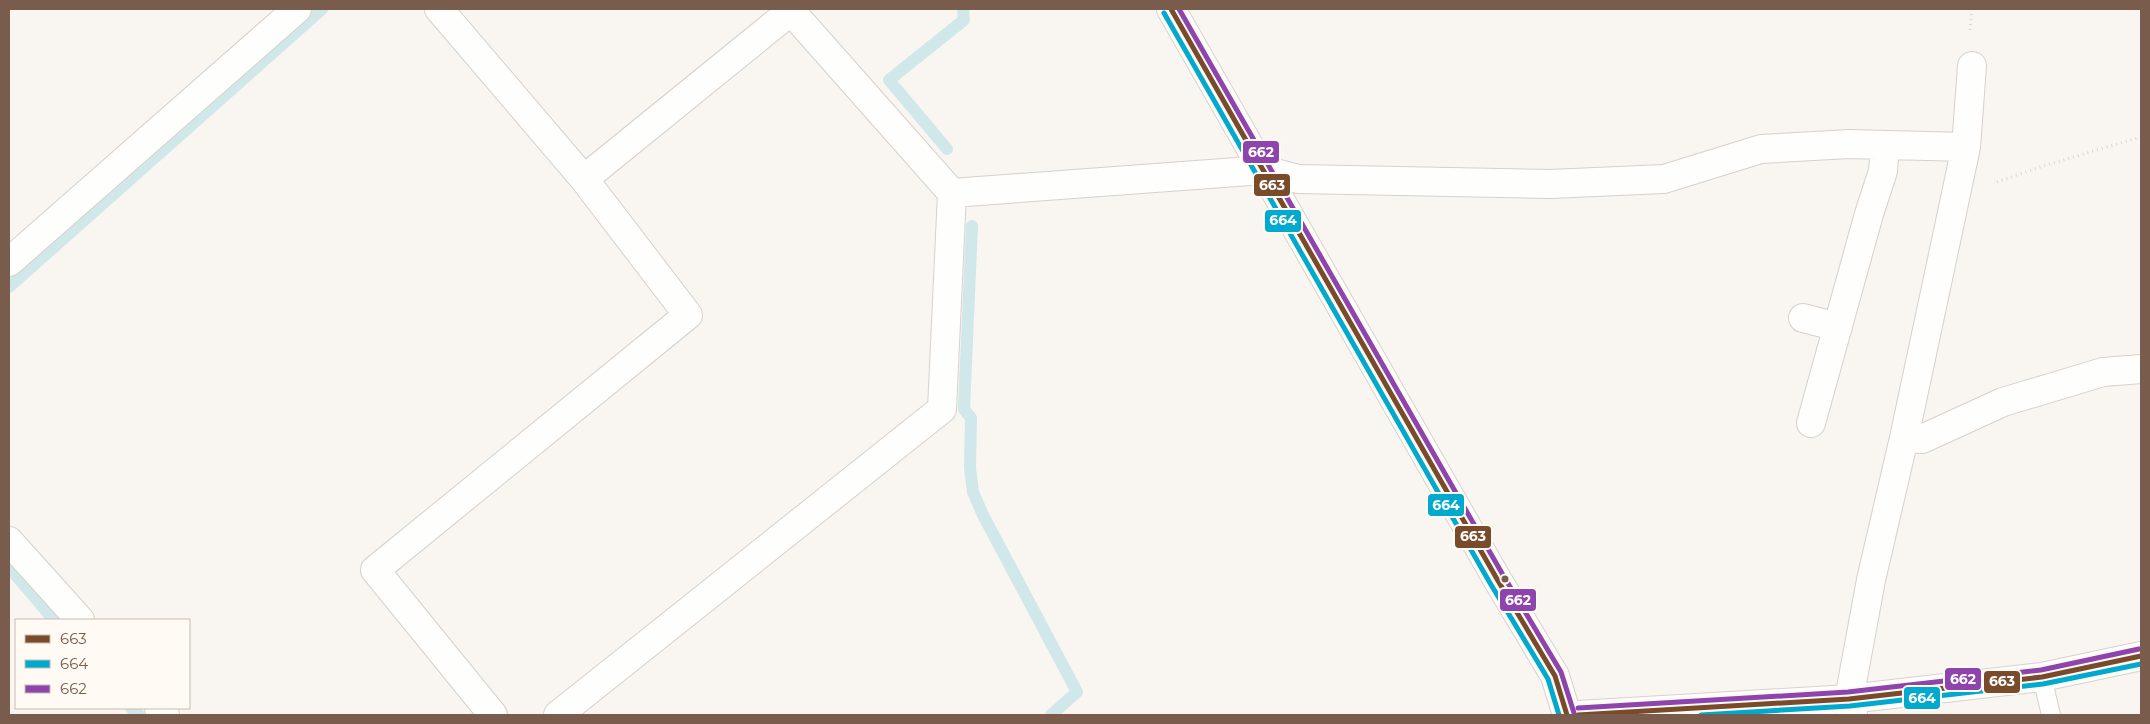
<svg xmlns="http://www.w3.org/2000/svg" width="2150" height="724" font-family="Montserrat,sans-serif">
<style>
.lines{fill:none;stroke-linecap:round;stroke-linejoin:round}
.stream{stroke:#d0e8ea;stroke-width:12}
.service-casing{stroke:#d7d1cb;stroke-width:20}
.minor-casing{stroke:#d7d1cb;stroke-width:30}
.secondary-casing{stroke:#d9d2cb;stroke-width:30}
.path{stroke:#dcd5d0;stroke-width:3;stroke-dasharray:1 4;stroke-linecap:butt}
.service{stroke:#fefefd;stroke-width:18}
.minor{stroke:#fefefd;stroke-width:28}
.secondary{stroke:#fefefd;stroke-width:28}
.bus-1-casing{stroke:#fffaf3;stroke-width:9}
.bus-2-casing{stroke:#fffaf3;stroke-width:9}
.bus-3-casing{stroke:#fffaf3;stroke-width:9}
.bus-1{stroke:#7a4b2a;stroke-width:5}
.bus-2{stroke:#00a9ce;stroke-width:5}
.bus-3{stroke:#8e44ad;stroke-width:5}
.bus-dot{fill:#7a5c4d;stroke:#fffaf3;stroke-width:2}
.line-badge{stroke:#fffaf3;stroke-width:2}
.badge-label{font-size:14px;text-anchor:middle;font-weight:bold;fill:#fff}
</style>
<rect width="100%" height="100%" fill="#f9f5f0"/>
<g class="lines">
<path class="stream" d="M 947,149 L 889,80 L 964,20 L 963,9
M 972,226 L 964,409 L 971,418 L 970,468 L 973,492 L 983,515 L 1077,692 L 1051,715
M 9,287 L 322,9
M 9,567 L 54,620
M 131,708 L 139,715"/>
<g class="service-casing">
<path id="service" d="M 2042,677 L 2051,715"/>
</g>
<g class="minor-casing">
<path id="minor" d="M 439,9 L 584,179 L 688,315 L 375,570 L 493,715
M 952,193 L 1264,170 L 1298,179 L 1550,184 L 1664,179 L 1761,149 L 1849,144 L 1966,147
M 9,262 L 297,9
M 1803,318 L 1838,327
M 1811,423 L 1869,214 L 1883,171 L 1885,145
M 1904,438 L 1922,439 L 2003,402 L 2103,372 L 2141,369
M 9,541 L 80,620
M 159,708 L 165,715
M 558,715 L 942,409 L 952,193 L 791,11 L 584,179
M 1853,715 L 1849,699 L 1871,580 L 1904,438 L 1966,147 L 1972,66"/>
</g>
<g class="secondary-casing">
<path id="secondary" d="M 1171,9 L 1497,579 L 1555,676 L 1567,715
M 1578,715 L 1849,699 L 2042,677 L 2141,656"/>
</g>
<path class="path" d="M 1970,30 L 1972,9
M 1997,182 L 2043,166 L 2141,137"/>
<use href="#service" class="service"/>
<use href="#minor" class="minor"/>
<use href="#secondary" class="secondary"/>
<g class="bus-1-casing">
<path id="bus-1" d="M 1171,9 L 1497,579 L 1555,676 L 1567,715
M 1578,715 L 1849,699 L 2042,677 L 2141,656"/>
</g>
<g class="bus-2-casing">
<path id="bus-2" d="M 1164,13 L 1490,583 L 1548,679 L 1559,715
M 1701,715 L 1850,706 L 2043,684 L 2141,664"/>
</g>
<g class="bus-3-casing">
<path id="bus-3" d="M 1179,9 L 1503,575 L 1561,672 L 1574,713
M 1578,708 L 1848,692 L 2041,670 L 2139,649"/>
</g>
<use href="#bus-1" class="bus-1"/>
<use href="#bus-2" class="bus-2"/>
<use href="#bus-3" class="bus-3"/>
</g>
<circle class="bus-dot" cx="1505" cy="579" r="4.5"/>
<g class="line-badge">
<rect x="1242" y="140" width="38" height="24" rx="5" fill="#8e44ad"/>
<rect x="1253" y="173" width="38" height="24" rx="5" fill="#7a4b2a"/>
<rect x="1264" y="209" width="38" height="24" rx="5" fill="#00a9ce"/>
<rect x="1427" y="493" width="38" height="24" rx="5" fill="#00a9ce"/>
<rect x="1454" y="525" width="38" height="24" rx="5" fill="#7a4b2a"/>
<rect x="1499" y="588" width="38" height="24" rx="5" fill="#8e44ad"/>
<rect x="1944" y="667" width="38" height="24" rx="5" fill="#8e44ad"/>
<rect x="1983" y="670" width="38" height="24" rx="5" fill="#7a4b2a"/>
<rect x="1903" y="686" width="38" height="24" rx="5" fill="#00a9ce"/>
</g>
<g class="badge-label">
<text x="1261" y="157">662</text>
<text x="1272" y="190">663</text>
<text x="1283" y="225">664</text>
<text x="1446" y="510">664</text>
<text x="1473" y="541">663</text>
<text x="1518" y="605">662</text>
<text x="1963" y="684">662</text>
<text x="2002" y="686">663</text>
<text x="1922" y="703">664</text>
</g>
<rect width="2150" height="724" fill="none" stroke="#7a5c4d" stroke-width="20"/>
<rect x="15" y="619" width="175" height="90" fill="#fffaf3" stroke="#cabbb1"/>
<rect x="25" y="635" width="25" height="8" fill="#7a4b2a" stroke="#cabbb1"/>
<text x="60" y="644" font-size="15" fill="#7a5c4d">663</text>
<rect x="25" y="660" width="25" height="8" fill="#00a9ce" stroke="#cabbb1"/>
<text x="60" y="669" font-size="15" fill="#7a5c4d">664</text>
<rect x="25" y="685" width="25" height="8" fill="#8e44ad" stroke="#cabbb1"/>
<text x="60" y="694" font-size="15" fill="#7a5c4d">662</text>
</svg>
